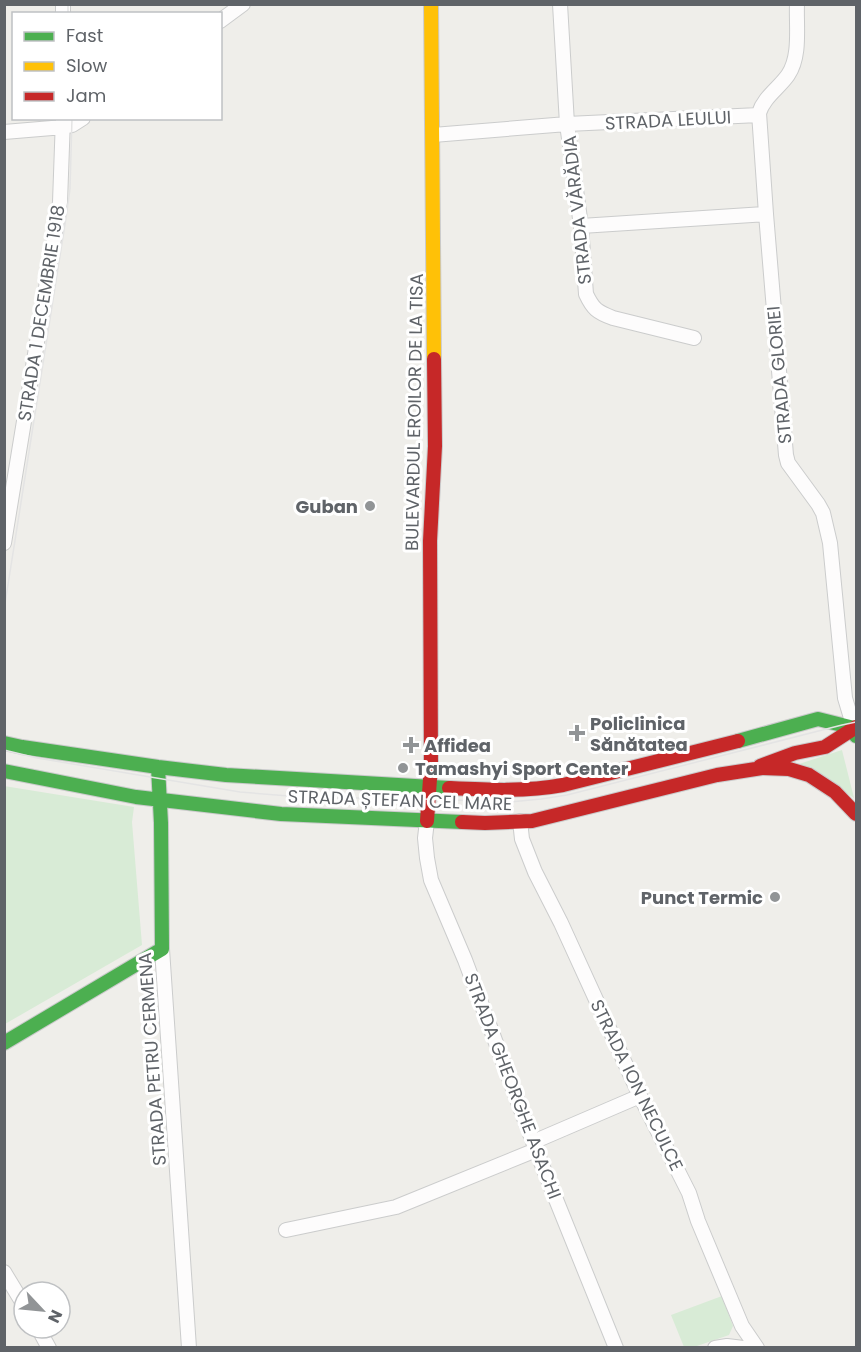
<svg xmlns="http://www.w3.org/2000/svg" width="861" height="1352" font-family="Poppins,sans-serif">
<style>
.green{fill:#d8ebd6}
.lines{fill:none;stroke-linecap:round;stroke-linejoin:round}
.street-casing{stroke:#cbcccc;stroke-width:16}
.fast-casing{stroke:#cacacb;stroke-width:16}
.slow-casing{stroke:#cacacb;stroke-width:16}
.jam-casing{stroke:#cacacb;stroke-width:16}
.street{stroke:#fdfcfc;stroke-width:14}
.fast{stroke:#4caf50;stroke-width:14}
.slow{stroke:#ffc107;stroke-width:14}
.jam{stroke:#c62828;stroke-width:14}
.tram{stroke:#e4e4e4;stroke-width:1.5}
.poi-dot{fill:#919496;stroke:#fff;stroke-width:2}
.labels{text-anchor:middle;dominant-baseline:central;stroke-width:6;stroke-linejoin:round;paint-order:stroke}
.street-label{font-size:18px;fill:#5f6368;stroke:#fff}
.poi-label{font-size:18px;font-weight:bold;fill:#5f6368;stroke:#fff;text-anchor:start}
</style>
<rect width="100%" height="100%" fill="#efeeea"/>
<path class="green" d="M 842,750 L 854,798 L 799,764 Z
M 4,786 L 134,807 L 132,822 L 142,945 L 5,1024 Z
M 722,1296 L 733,1326 L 729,1335 L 694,1347 L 684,1347 L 671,1315 Z"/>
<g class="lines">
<g class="street-casing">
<path id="street" d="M 63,4 L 63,14
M 560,4 L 567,124 L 581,226 L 586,294 C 593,309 597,312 613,318 L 694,338
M 797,4 C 796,26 801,56 788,75 C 779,88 764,97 759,113 L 766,214 L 786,455 L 788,463 L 818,504 L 823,513 L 830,543 L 845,698 L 854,728
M 220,21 L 243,4
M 4,132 L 64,127 L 72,125 L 83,118
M 433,135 L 567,124 L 759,115
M 581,226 L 766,214
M 4,543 L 60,202 L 63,118
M 427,821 L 425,838 L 427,858 L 431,880 L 465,960 L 536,1150 L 616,1348
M 520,821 L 522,839 L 535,872 L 561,923 L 640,1096 L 689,1193 L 698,1221 L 742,1326 L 757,1348
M 162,949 L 189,1348
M 533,1142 L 640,1096
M 286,1230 L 396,1207 L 536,1150
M 4,1272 L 24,1305
M 38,1328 L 49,1348
M 715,1348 L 727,1346 L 743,1348"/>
</g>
<g class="fast-casing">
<path id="fast" d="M 738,741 L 818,719 L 854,728 L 856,736
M 4,743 L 22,747 L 158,767 L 226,775 L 449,788
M 4,771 L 136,797 L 281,814 L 462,822
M 4,1043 L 162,949 L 161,823 L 158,767"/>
</g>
<g class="slow-casing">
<path id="slow" d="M 431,4 L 434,359"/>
</g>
<g class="jam-casing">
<path id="jam" d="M 760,766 L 795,753 L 825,747 L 856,727
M 449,788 C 488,790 525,792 563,785 L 738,741
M 427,821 L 431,765 L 430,541 L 435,446 L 434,359
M 462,822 L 485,823 L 532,821 L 717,775 L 762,768 L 789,769 L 809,775 L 835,792 L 856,814"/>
</g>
<use href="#street" class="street"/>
<use href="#fast" class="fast"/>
<use href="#slow" class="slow"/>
<use href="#jam" class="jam"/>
<path class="tram" d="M 68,4 L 68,14
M 4,610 L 66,218 L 70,189 L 72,118
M 4,750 L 37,758 L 240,792 L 314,798 L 393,798 L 510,802 L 541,799 L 567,795 L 842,725 L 856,722"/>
</g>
<g class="poi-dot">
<circle cx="370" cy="506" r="6"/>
<path d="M574 724h6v6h6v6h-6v6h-6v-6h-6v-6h6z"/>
<path d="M408 736h6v6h6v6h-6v6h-6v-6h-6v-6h6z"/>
<circle cx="403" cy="768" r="6"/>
<circle cx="775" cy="897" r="6"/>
</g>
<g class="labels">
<g class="street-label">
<text transform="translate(668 120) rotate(-3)">STRADA LEULUI</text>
<text transform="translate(577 210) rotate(-96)">STRADA VĂRĂDIA</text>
<text transform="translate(41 313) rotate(-81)">STRADA 1 DECEMBRIE 1918</text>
<text transform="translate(779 375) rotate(-95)">STRADA GLORIEI</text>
<text transform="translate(414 412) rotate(-89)">BULEVARDUL EROILOR DE LA TISA</text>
<text transform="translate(400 800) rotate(2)">STRADA ȘTEFAN CEL MARE</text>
<text transform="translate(152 1059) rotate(-94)">STRADA PETRU CERMENA</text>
<text transform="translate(637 1085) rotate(64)">STRADA ION NECULCE</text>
<text transform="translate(513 1086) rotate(69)">STRADA GHEORGHE ASACHI</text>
</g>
<g class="poi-label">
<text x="358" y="506" text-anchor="end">Guban</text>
<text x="590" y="723">Policlinica<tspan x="590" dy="21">Sănătatea</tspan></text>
<text x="424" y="745">Affidea</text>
<text x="415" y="768">Tamashyi Sport Center</text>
<text x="763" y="897" text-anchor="end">Punct Termic</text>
</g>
</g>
<rect width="861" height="1352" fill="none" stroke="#5f6368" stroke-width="12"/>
<rect x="12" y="12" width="210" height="108" fill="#ffffff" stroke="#bfc1c3" stroke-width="1.5"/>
<rect x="24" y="32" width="30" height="9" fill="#4caf50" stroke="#bfc1c3" stroke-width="1.5"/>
<text x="66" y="42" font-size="18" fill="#5f6368">Fast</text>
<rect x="24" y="62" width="30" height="9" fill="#ffc107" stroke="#bfc1c3" stroke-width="1.5"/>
<text x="66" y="72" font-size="18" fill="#5f6368">Slow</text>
<rect x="24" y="92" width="30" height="9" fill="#c62828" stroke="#bfc1c3" stroke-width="1.5"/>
<text x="66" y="102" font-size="18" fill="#5f6368">Jam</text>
<g transform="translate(42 1310) rotate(116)"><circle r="28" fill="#ffffff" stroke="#bfc1c3" stroke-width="1.5"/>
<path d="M0-4.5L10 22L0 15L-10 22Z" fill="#919496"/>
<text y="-9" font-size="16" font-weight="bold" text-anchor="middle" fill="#5f6368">N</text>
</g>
</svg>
